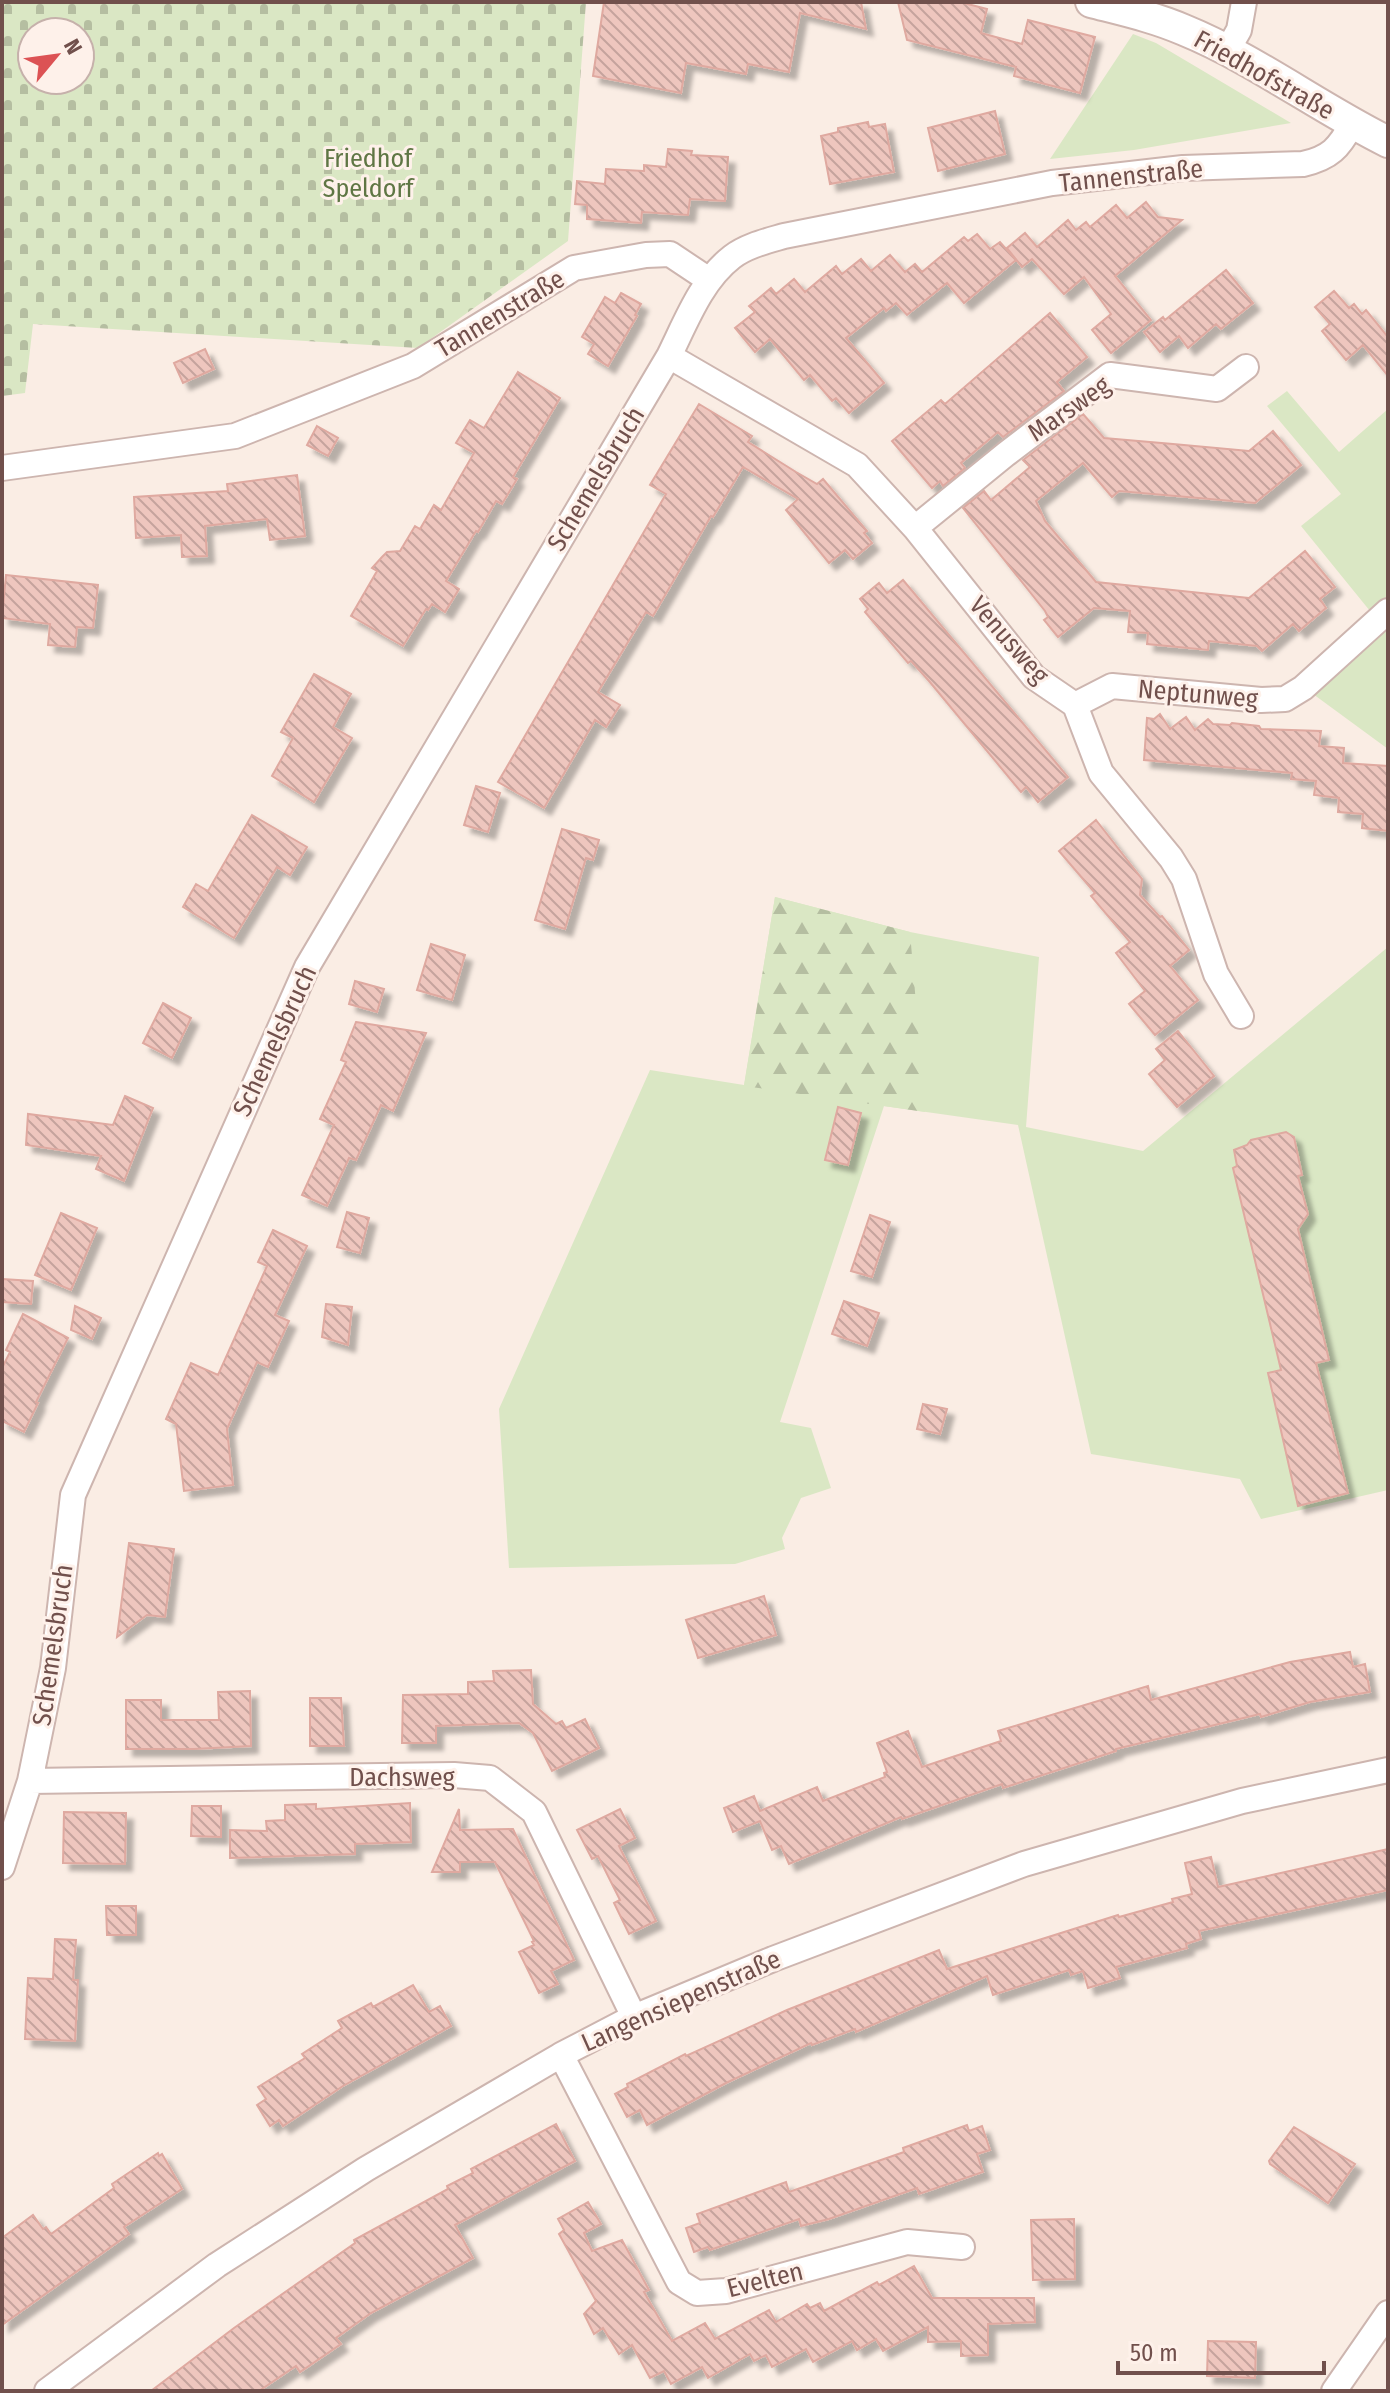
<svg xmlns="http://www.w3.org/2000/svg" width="1390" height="2393" font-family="'Fira Sans Condensed',sans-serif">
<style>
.green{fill:#dae7c4}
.forest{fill:url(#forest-firs)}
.cemetery{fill:url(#cemetery-stones);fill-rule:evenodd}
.building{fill:url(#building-back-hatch);stroke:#dfa9a0;stroke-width:2;filter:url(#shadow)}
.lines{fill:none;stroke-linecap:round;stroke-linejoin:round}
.minor-casing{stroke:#cdb5af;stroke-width:28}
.tertiary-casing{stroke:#cdb5af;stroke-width:34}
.minor{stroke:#fff;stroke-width:24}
.tertiary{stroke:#fff;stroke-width:30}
.labels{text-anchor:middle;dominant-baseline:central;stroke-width:6;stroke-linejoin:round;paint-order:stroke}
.street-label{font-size:26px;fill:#71504c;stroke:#fef1ea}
.park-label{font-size:26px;fill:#5f7644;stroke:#fef1ea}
</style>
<defs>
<pattern id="forest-firs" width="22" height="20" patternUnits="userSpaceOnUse" patternTransform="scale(2)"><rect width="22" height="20" fill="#dae7c4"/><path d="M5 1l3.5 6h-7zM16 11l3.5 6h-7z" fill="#b5bea1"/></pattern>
<pattern id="cemetery-stones" width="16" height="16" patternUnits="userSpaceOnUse" patternTransform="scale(2)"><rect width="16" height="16" fill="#dae7c4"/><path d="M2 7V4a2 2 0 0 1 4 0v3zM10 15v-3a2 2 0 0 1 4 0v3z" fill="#b5bea1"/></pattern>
<pattern id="building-back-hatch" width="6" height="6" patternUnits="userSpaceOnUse" patternTransform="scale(2)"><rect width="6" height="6" fill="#eec6be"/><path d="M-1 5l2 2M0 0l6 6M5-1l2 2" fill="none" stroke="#c5a39d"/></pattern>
<filter id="shadow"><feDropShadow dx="7" dy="7" stdDeviation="2" flood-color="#0004"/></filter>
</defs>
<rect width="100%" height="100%" fill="#faede4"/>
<path class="green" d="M 1133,34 L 1156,43 L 1291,123 L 1134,150 L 1050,159 Z
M 1287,391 L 1339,452 L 1388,409 L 1388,595 L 1370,611 L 1301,526 L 1341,494 L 1267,406 Z
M 1388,625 L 1388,749 L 1313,694 Z
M 775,897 L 910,932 L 1039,957 L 1026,1127 L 1143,1151 L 1388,947 L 1388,1490 L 1261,1519 L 1240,1479 L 1091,1454 L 1018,1125 L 884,1106 L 780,1422 L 811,1428 L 831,1488 L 801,1498 L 782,1538 L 785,1549 L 735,1564 L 509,1568 L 499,1409 L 650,1070 L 744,1085 Z"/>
<path class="forest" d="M 775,897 L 910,932 L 925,1112 L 744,1086 Z"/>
<path class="cemetery" d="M 2,2 L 586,2 L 568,241 L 418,348 L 33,324 L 25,393 L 2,396 ZM 32,32 L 80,32 L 80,80 L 32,80 Z"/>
<path class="building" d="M 604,2 L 861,2 L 866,29 L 800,13 L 789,72 L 748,64 L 746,74 L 686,63 L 681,93 L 593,76 Z
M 898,2 L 960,2 L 987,9 L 981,33 L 1022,44 L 1028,20 L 1095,37 L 1080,93 L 1014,76 L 1016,67 L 907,40 Z
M 995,111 L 1005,154 L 938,171 L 928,128 Z
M 868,122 L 869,127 L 885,124 L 894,172 L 830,184 L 821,136 L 838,132 L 838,128 Z
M 668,149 L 692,151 L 691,155 L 728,157 L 725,201 L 690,199 L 688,215 L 642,212 L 641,223 L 587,219 L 587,205 L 575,204 L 577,181 L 605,184 L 606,169 L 644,171 L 644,165 L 666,167 Z
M 1146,202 L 1158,217 L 1182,220 L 1115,276 L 1151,320 L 1111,353 L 1092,330 L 1111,314 L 1084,277 L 1064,294 L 1032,259 L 1022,267 L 1007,248 L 1025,233 L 1037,247 L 1068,220 L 1076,230 L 1086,222 L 1090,227 L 1116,205 L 1127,218 Z
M 977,234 L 990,249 L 1000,242 L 1016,260 L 964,303 L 947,283 L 907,315 L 896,303 L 886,311 L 884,308 L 846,338 L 884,383 L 849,413 L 836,398 L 832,401 L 810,375 L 804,380 L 770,339 L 755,352 L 735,328 L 755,312 L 749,306 L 759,298 L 771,288 L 776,294 L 794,279 L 805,292 L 836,266 L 842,274 L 861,259 L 871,271 L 890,255 L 905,272 L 915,264 L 922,272 L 964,237 L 968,241 Z
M 1226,270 L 1253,303 L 1221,329 L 1216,324 L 1188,348 L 1179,336 L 1160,352 L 1144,332 L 1163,317 L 1165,320 Z
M 1334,291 L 1349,308 L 1354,304 L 1362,314 L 1366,310 L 1388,337 L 1388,376 L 1363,345 L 1346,360 L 1322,331 L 1330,324 L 1315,307 Z
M 621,293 L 641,304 L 635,315 L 637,316 L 608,366 L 588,354 L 594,344 L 582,337 L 605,297 L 615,303 Z
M 1050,313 L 1087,357 L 1057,382 L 1064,391 L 1003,437 L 998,432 L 961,463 L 965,468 L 943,486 L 940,481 L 932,488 L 892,441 L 941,400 L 945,404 Z
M 205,349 L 214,369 L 183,383 L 174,363 Z
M 518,372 L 560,398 L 513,477 L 517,479 L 502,504 L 496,501 L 478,532 L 476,531 L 446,581 L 459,589 L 445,612 L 432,604 L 428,610 L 426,609 L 403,646 L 351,616 L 377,571 L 372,568 L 382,557 L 387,552 L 400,551 L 415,526 L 420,529 L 434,505 L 441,510 L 474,453 L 456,443 L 470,420 L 484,428 Z
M 699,404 L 752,436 L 748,442 L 796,472 L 817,484 L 823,479 L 867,531 L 864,533 L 872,543 L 853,559 L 845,550 L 829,563 L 786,510 L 798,499 L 743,467 L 713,517 L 711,516 L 653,616 L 646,612 L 598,692 L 620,705 L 606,727 L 595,720 L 544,808 L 498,782 L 666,494 L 650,485 Z
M 1083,414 L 1104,438 L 1173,444 L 1249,451 L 1273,431 L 1301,465 L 1255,503 L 1119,491 L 1112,497 L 1083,463 L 1036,501 L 1045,521 L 1096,582 L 1249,598 L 1305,551 L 1335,587 L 1320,599 L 1326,608 L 1299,631 L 1293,624 L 1262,651 L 1257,646 L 1209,641 L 1208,650 L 1147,644 L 1148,633 L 1128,632 L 1130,611 L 1094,608 L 1058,637 L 1044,620 L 1048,617 L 1045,611 L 963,508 L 984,491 L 991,500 L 1030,467 L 1023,460 Z
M 317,426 L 338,438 L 328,456 L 307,445 Z
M 297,475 L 305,536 L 270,540 L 267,519 L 205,526 L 207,556 L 182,557 L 181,535 L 136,538 L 134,497 L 228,491 L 227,484 Z
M 6,575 L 98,585 L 93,628 L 77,627 L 75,647 L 48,645 L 50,624 L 2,618 Z
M 903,580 L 1068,777 L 1038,802 L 1026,787 L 1021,792 L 929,681 L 911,661 L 908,663 L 865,612 L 868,609 L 860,599 L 879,583 L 887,593 Z
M 314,674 L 351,694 L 333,727 L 352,738 L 314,802 L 272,776 L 293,738 L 281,732 Z
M 1160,714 L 1170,729 L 1186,717 L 1195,730 L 1208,719 L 1213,724 L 1230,725 L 1232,723 L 1259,726 L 1261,729 L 1321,731 L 1319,746 L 1344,748 L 1343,763 L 1388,766 L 1388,831 L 1362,828 L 1363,814 L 1338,812 L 1339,798 L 1314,795 L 1316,781 L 1291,779 L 1292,773 L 1144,760 L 1147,718 L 1154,719 Z
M 476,786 L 500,793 L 488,832 L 464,825 Z
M 252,815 L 307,847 L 290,875 L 277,867 L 234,938 L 183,907 L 196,884 L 208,891 Z
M 1096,820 L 1142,879 L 1140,895 L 1160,917 L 1162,916 L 1189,950 L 1170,966 L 1198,1000 L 1155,1035 L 1129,1004 L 1145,991 L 1116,953 L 1130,942 L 1091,896 L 1095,893 L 1059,851 Z
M 562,829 L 599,840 L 593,860 L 586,858 L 565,929 L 535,920 Z
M 431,944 L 465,955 L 452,1000 L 417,990 Z
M 355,981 L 384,989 L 377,1012 L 349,1004 Z
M 163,1003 L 191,1018 L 172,1058 L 143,1043 Z
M 356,1022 L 426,1033 L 393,1111 L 381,1105 L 356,1160 L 349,1158 L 327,1206 L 302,1195 L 334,1125 L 320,1119 L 346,1062 L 341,1060 Z
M 1178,1031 L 1214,1076 L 1177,1107 L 1149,1074 L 1165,1060 L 1156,1049 Z
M 125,1096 L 153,1108 L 124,1181 L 96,1169 L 101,1156 L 26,1145 L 28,1114 L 113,1125 Z
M 838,1107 L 861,1113 L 848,1165 L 825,1160 Z
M 1286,1132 L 1294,1137 L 1302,1175 L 1298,1176 L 1308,1214 L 1298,1229 L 1329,1360 L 1316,1363 L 1348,1493 L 1298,1506 L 1268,1373 L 1281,1370 L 1233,1168 L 1237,1166 L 1234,1150 L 1247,1145 L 1251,1140 Z
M 347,1212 L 369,1218 L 360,1253 L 337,1247 Z
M 61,1213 L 97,1228 L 71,1290 L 35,1275 Z
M 870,1215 L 890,1222 L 872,1277 L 851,1271 Z
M 273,1230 L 307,1246 L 275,1315 L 289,1321 L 268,1367 L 257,1362 L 227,1429 L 233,1485 L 184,1491 L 176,1424 L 166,1419 L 191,1363 L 218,1375 L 267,1266 L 258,1262 Z
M 2,1279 L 33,1281 L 31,1304 L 2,1302 Z
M 844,1301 L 879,1313 L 867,1346 L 832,1334 Z
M 326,1304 L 352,1307 L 348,1345 L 322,1337 Z
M 75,1306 L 101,1318 L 92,1339 L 71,1330 Z
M 23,1314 L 68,1338 L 36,1402 L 38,1403 L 24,1432 L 2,1421 L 2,1368 L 10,1352 L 6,1350 Z
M 923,1404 L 947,1409 L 940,1434 L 917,1429 Z
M 129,1543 L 174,1549 L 165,1617 L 147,1615 L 117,1637 Z
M 764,1596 L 776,1635 L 698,1658 L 686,1620 Z
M 1350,1652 L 1353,1667 L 1365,1664 L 1370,1692 L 1310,1702 L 1261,1717 L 1260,1714 L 1116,1749 L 1116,1751 L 1003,1788 L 1002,1784 L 902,1819 L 901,1817 L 789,1864 L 781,1846 L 772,1850 L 760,1821 L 733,1832 L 724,1808 L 754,1796 L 760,1811 L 817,1787 L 823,1801 L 885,1777 L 884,1773 L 887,1772 L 877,1743 L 908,1731 L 922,1767 L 1001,1741 L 998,1731 L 1148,1686 L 1151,1700 L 1290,1662 Z
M 531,1670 L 533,1704 L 556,1724 L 562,1721 L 566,1728 L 585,1719 L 599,1748 L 552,1771 L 533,1733 L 519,1723 L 436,1726 L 436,1743 L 402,1743 L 403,1695 L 468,1694 L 468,1682 L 494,1681 L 493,1671 Z
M 250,1691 L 251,1746 L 194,1749 L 126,1749 L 126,1700 L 161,1700 L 161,1720 L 219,1720 L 218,1692 Z
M 310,1698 L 341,1698 L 344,1746 L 310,1746 Z
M 410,1803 L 411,1842 L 355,1844 L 355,1854 L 230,1858 L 230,1830 L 267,1831 L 266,1821 L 285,1820 L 285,1805 L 316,1804 L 316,1809 Z
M 192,1806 L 221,1806 L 221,1837 L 191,1836 Z
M 459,1809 L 460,1830 L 513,1829 L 574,1960 L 551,1971 L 558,1984 L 539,1993 L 519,1952 L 534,1945 L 532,1942 L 534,1941 L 495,1862 L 460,1862 L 460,1872 L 432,1872 Z
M 620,1809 L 635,1838 L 619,1846 L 656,1921 L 629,1934 L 614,1903 L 620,1900 L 598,1856 L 592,1859 L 577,1830 Z
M 64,1812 L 126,1813 L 125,1864 L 63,1863 Z
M 1388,1849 L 1388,1890 L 1199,1931 L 1201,1939 L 1186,1944 L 1187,1948 L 1116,1967 L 1120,1978 L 1088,1988 L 1083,1971 L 1071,1975 L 1069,1970 L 993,1995 L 987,1976 L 856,2032 L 855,2029 L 812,2045 L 811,2043 L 726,2083 L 647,2125 L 640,2110 L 627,2117 L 615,2094 L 628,2087 L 627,2084 L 685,2054 L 686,2056 L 787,2010 L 939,1950 L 947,1969 L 1118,1915 L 1119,1917 L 1173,1902 L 1172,1899 L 1192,1894 L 1185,1863 L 1211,1857 L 1218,1887 Z
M 106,1906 L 136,1906 L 136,1935 L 107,1935 Z
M 55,1939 L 76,1940 L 73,1980 L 78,1980 L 75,2041 L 25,2039 L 28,1978 L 53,1979 Z
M 413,1985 L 429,2012 L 440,2006 L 451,2026 L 343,2086 L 283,2126 L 279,2120 L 270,2126 L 257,2105 L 266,2099 L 258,2087 L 305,2058 L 302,2054 L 342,2028 L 338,2021 L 371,2003 L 373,2007 Z
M 556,2124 L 575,2161 L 455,2225 L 473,2258 L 371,2313 L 336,2338 L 341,2344 L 300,2372 L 296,2366 L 259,2391 L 151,2391 L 234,2328 L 355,2243 L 354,2240 L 448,2189 L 447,2186 L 473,2173 L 471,2169 Z
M 967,2125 L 969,2131 L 982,2126 L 990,2150 L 977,2154 L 983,2172 L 919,2194 L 917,2188 L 829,2219 L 801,2226 L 799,2219 L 710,2250 L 708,2247 L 694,2252 L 686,2228 L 700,2223 L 697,2214 L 786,2182 L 789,2192 L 904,2152 L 903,2148 Z
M 1294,2127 L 1355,2164 L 1328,2203 L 1270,2164 L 1269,2161 Z
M 158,2153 L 159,2156 L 162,2154 L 182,2189 L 124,2227 L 129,2234 L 2,2325 L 2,2238 L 33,2215 L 43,2229 L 46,2227 L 51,2234 L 114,2188 L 112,2184 Z
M 588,2202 L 601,2224 L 584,2233 L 592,2251 L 622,2240 L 649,2290 L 644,2292 L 672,2341 L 705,2323 L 715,2339 L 769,2310 L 776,2322 L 807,2304 L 810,2308 L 820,2303 L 824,2311 L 877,2282 L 879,2285 L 914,2266 L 932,2298 L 1034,2298 L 1035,2322 L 988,2324 L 988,2355 L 961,2356 L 961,2341 L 928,2342 L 928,2327 L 883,2351 L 876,2339 L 857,2350 L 852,2341 L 813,2362 L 806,2349 L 772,2367 L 766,2355 L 754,2361 L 750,2354 L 708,2378 L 702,2367 L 671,2384 L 664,2371 L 650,2378 L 632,2345 L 619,2354 L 603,2328 L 594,2334 L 584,2314 L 596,2301 L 559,2234 L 564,2230 L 558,2219 Z
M 1074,2219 L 1075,2279 L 1033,2280 L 1031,2220 Z
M 1208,2341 L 1256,2342 L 1255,2378 L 1207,2376 Z"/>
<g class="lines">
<g class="minor-casing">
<path id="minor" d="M 1227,51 L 1239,30 L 1244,2
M 669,356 L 857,465 L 915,528 L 1034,677 L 1075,705 L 1101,773 L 1171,858 L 1184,879 L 1216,974 L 1241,1016
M 2,468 L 235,436 L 413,366 L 574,268 L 646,255 L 670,254 L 709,280
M 915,528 L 1006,454 L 1110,375 L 1217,389 L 1246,367
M 1075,705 L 1112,686 L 1261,700 L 1285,699 L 1303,688 L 1388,611
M 30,1781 L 454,1775 L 490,1778 L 534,1812 L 634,2017
M 2,1867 L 30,1781 L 53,1668 L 73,1495 L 307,967 L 669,356 C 686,322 701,281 732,257 C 746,246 767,241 784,236 L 1052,183 L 1183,168 L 1303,164 C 1330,158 1339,148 1352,124
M 561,2055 L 679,2282 L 697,2293 L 726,2291 L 907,2242 L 962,2247
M 47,2391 L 217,2265 L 366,2169 L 561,2055 L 634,2017 L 773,1959 L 1024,1864 L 1242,1801 L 1388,1770
M 1334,2391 L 1388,2313"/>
</g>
<g class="tertiary-casing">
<path id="tertiary" d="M 1091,2 C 1122,10 1154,17 1184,30 C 1255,59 1319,108 1388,142"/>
</g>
<use href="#minor" class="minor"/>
<use href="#tertiary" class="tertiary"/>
</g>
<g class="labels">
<g class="street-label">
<text transform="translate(1264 75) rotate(29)">Friedhofstraße</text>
<text transform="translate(1131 176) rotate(-6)">Tannenstraße</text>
<text transform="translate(500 314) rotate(-31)">Tannenstraße</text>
<text transform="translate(1069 409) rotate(-35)">Marsweg</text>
<text transform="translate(596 479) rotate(-59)">Schemelsbruch</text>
<text transform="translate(1009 640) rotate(49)">Venusweg</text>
<text transform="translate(1198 694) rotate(5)">Neptunweg</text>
<text transform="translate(275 1041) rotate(-65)">Schemelsbruch</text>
<text transform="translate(53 1645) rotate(-82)">Schemelsbruch</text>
<text x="402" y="1777">Dachsweg</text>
<text transform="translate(681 2001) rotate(-24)">Langensiepenstraße</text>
<text transform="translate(765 2280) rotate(-14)">Evelten</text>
</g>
<g class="park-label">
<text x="368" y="158">Friedhof<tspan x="368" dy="30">Speldorf</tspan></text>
</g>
</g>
<rect width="1390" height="2393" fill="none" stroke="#71504c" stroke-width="8"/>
<g transform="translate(56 56) rotate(61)"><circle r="38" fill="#fef1ea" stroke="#c6b1ab" stroke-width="2"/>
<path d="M0-6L14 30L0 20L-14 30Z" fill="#dc5254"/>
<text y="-12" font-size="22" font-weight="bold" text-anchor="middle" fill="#71504c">N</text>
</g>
<path d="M1118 2361v12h206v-12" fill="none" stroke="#71504c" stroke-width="4"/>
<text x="1130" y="2361" font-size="24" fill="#71504c" stroke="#fef1ea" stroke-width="6" paint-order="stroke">50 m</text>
</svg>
